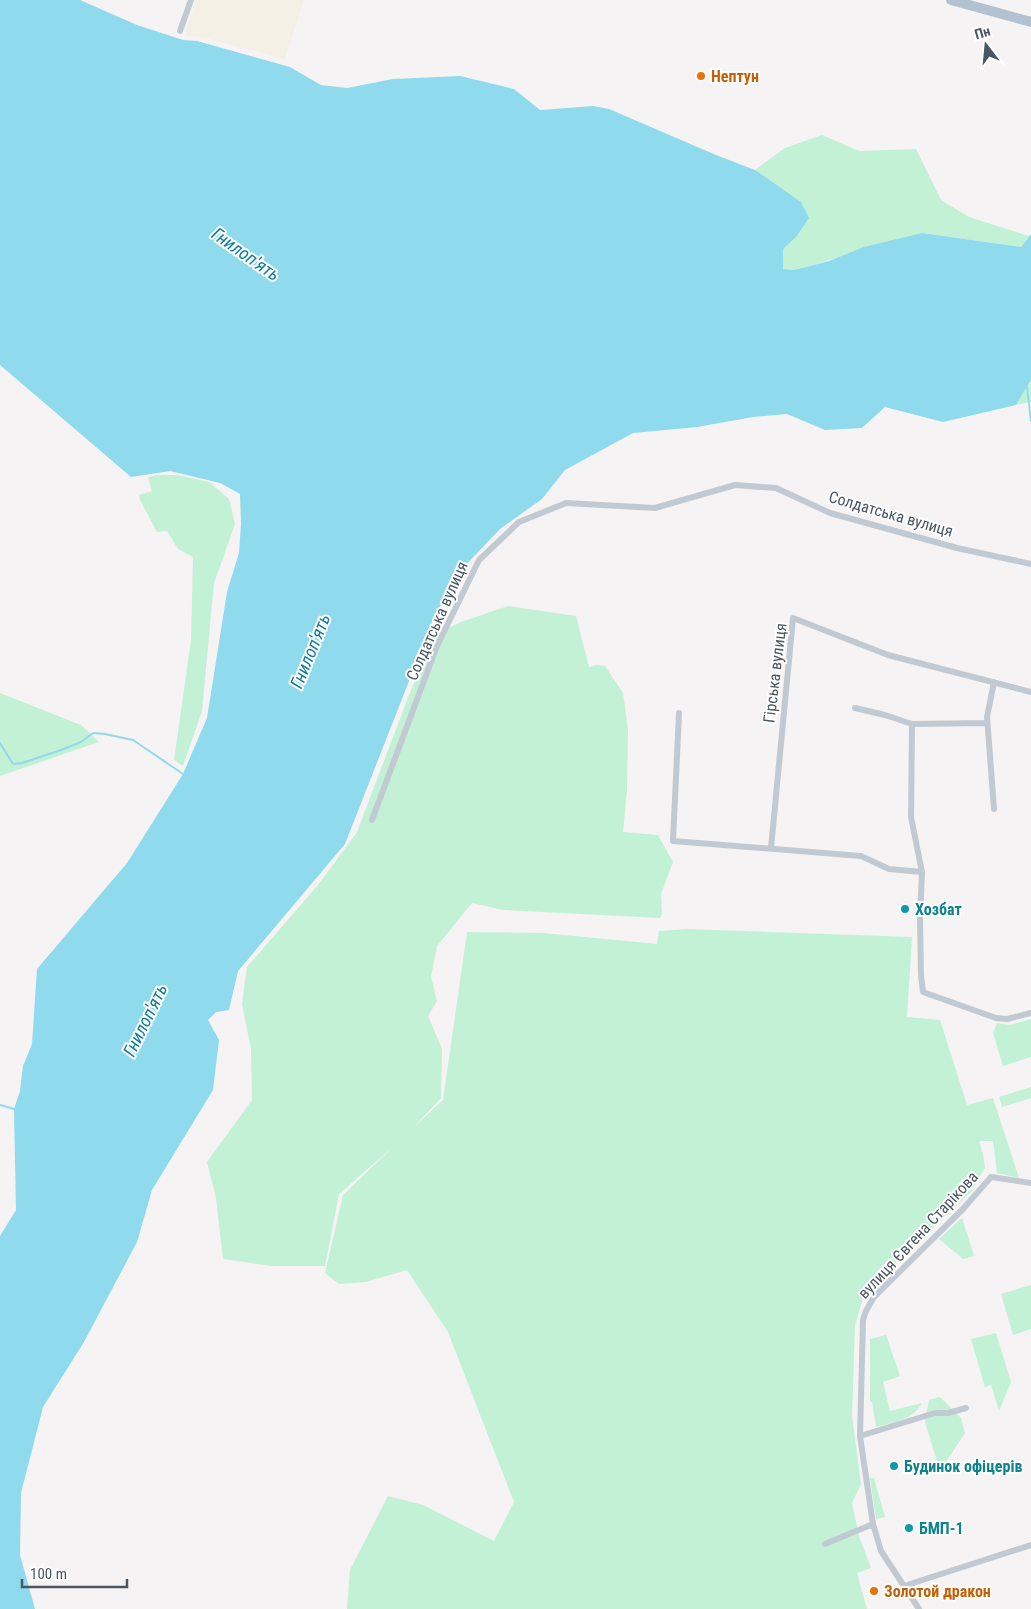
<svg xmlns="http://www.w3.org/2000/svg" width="1031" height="1609" font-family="'Roboto Condensed',sans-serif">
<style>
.green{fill:#c3f1d5}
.sand{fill:#f5f0e5}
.water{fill:#90daee}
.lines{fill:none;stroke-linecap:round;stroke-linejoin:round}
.stream{stroke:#90daee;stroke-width:2}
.minor{stroke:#c1cad2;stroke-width:6}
.primary{stroke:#b3c2d1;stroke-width:10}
.food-dot{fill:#e8710a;stroke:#fff;stroke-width:2}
.culture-dot{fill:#0f9aa8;stroke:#fff;stroke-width:2}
.labels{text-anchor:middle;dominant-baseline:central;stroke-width:4;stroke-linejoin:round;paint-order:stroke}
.food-label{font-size:16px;font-weight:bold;fill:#c56008;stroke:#fff;text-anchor:start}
.street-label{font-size:16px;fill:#4a5661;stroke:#fff}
.culture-label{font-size:16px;font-weight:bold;fill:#0d838f;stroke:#fff;text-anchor:start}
.water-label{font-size:18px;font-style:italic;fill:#0c7c9b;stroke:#fff}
</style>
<rect width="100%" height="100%" fill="#f5f3f3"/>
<path class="green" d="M 822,135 L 859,151 L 916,149 L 941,200 L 969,217 L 1029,236 L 1021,247 L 922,233 L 806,267 L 793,270 L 782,269 L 783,249 L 755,170 L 785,148 Z
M 1031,380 L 1031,402 L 1016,405 Z
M 157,475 L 178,475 L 209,482 L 229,499 L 235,524 L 214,583 L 202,711 L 183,766 L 174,760 L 191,640 L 193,557 L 178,549 L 167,531 L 157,532 L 140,500 L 139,495 L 152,491 L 148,477 Z
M 508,606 L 576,616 L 589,667 L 596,665 L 605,666 L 623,693 L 628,730 L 627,790 L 623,832 L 658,835 L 673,862 L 661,894 L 662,914 L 660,918 L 503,910 L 472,903 L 437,946 L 431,977 L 437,1001 L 428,1016 L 442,1049 L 441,1098 L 414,1127 L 443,1100 L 467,932 L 543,933 L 657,944 L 659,931 L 687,929 L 912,937 L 907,1017 L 940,1020 L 967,1105 L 993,1098 L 1019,1178 L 997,1173 L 993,1141 L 979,1141 L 983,1154 L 985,1168 L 971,1192 L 876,1281 L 862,1301 L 855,1325 L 852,1416 L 861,1484 L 852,1503 L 859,1536 L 871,1568 L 857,1573 L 867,1609 L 347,1609 L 350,1570 L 388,1496 L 423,1505 L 494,1541 L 514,1502 L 448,1332 L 407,1270 L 366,1282 L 339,1284 L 325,1273 L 343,1195 L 393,1147 L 339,1194 L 325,1266 L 272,1266 L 223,1259 L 216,1198 L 207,1162 L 252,1100 L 251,1049 L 242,1004 L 247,967 L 318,885 L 357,832 L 409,695 L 435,634 L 461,622 Z
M 0,693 L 81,725 L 99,742 L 0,776 Z
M 1031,1019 L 1031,1057 L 1003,1066 L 993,1033 L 997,1023 L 1010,1025 Z
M 1031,1087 L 1031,1098 L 1002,1107 L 999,1097 Z
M 962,1218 L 974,1256 L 963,1259 L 939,1239 Z
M 1031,1285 L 1031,1329 L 1013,1335 L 1001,1294 Z
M 996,1333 L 1011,1382 L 999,1411 L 991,1385 L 985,1387 L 971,1339 Z
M 886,1335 L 900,1376 L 883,1382 L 890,1411 L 922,1403 C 913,1420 894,1422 876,1427 L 872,1402 L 870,1402 L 870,1339 Z
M 940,1397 L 961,1418 L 965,1433 L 940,1471 L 925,1422 L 929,1400 Z
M 870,1478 L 874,1478 L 885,1517 L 876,1519 Z"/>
<path class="sand" d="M 196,0 L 304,0 L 285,59 L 206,38 L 185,35 Z"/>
<path class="water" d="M 0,0 L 80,0 L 137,25 L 183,40 L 197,41 L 290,67 L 321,85 L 347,88 L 393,79 L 460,76 L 514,89 L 540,110 L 593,106 L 609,109 L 716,155 L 755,170 L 801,202 L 809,218 L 796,237 L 783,249 L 783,269 L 793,270 L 806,267 L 829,261 L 864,247 L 922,233 L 1021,247 L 1031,234 L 1031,380 L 1016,405 L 943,422 L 885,407 L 862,428 L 825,430 L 787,414 L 753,417 L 697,427 L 633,433 L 565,470 L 542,499 L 500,529 L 458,573 L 433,620 L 345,844 L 238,971 L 229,1010 L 216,1012 L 208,1020 L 219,1040 L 213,1090 L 152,1190 L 137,1242 L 84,1342 L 43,1407 L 21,1493 L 20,1555 L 35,1609 L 0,1609 L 0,1236 L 16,1210 L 14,1109 L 20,1091 L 23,1066 L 32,1044 L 37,969 L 127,863 L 183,774 L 207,718 L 227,592 L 239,553 L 241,524 L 240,494 L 220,483 L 170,471 L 131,477 L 0,365 Z"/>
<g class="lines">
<path class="stream" d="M 1027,387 L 1031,421
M 0,743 L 13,764 L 22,763 L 61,750 L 81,742 L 93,733 L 105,734 L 133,740 L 183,774
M 0,1105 L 14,1109"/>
<path class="minor" d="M 180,31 L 191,0
M 994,682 L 987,717 L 994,809
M 855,708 L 885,715 L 912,724 L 987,723
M 679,713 L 673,841 L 861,856 L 889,869 L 922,872
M 912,724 L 911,817 L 922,872 L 920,918 L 921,975 L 923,992 L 996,1018 L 1007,1019 L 1031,1013
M 372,820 L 437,646 L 479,560 L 519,522 L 566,503 L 655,508 L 735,485 L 776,488 L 830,513 L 957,548 L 1031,564
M 771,848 L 793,618 L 888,655 L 1031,692
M 860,1436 L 935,1413 L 948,1413 L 966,1408
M 825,1544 L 873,1524
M 904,1586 L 1031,1545
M 919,1609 L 881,1551 L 873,1524 L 860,1436 L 863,1320 L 866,1311 L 874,1297 L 963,1209 L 991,1177 L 1031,1183"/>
<path class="primary" d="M 951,0 L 1031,22"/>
</g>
<g class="food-dot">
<circle cx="701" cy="76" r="5"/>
<circle cx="874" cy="1591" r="5"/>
</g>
<g class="culture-dot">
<circle cx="905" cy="909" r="5"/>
<circle cx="894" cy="1466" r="5"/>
<circle cx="909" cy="1528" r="5"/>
</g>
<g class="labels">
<g class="food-label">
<text x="711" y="76">Нептун</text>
<text x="884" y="1591">Золотой дракон</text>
</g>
<g class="street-label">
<text transform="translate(891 514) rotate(16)">Солдатська вулиця</text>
<text transform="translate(437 621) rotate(-66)">Солдатська вулиця</text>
<text transform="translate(775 673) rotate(-83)">Гірська вулиця</text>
<text transform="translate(918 1235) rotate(-47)">вулиця Євгена Старікова</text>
</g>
<g class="culture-label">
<text x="915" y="909">Хозбат</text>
<text x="904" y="1466">Будинок офіцерів</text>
<text x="919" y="1528">БМП-1</text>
</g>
<g class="water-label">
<text transform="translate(246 254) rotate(35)">Гнилоп'ять</text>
<text transform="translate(310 651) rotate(-68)">Гнилоп'ять</text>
<text transform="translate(145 1020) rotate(-64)">Гнилоп'ять</text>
</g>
</g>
<g transform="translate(986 45) rotate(344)" stroke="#ffffff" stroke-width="4" paint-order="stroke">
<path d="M0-4L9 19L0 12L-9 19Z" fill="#4a5661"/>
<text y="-8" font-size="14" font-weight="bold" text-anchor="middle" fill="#4a5661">Пн</text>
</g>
<path d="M22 1579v8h105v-8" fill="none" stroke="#4a5661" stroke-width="2.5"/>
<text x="30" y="1579" font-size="15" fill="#4a5661" stroke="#ffffff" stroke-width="4" paint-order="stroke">100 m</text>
</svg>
